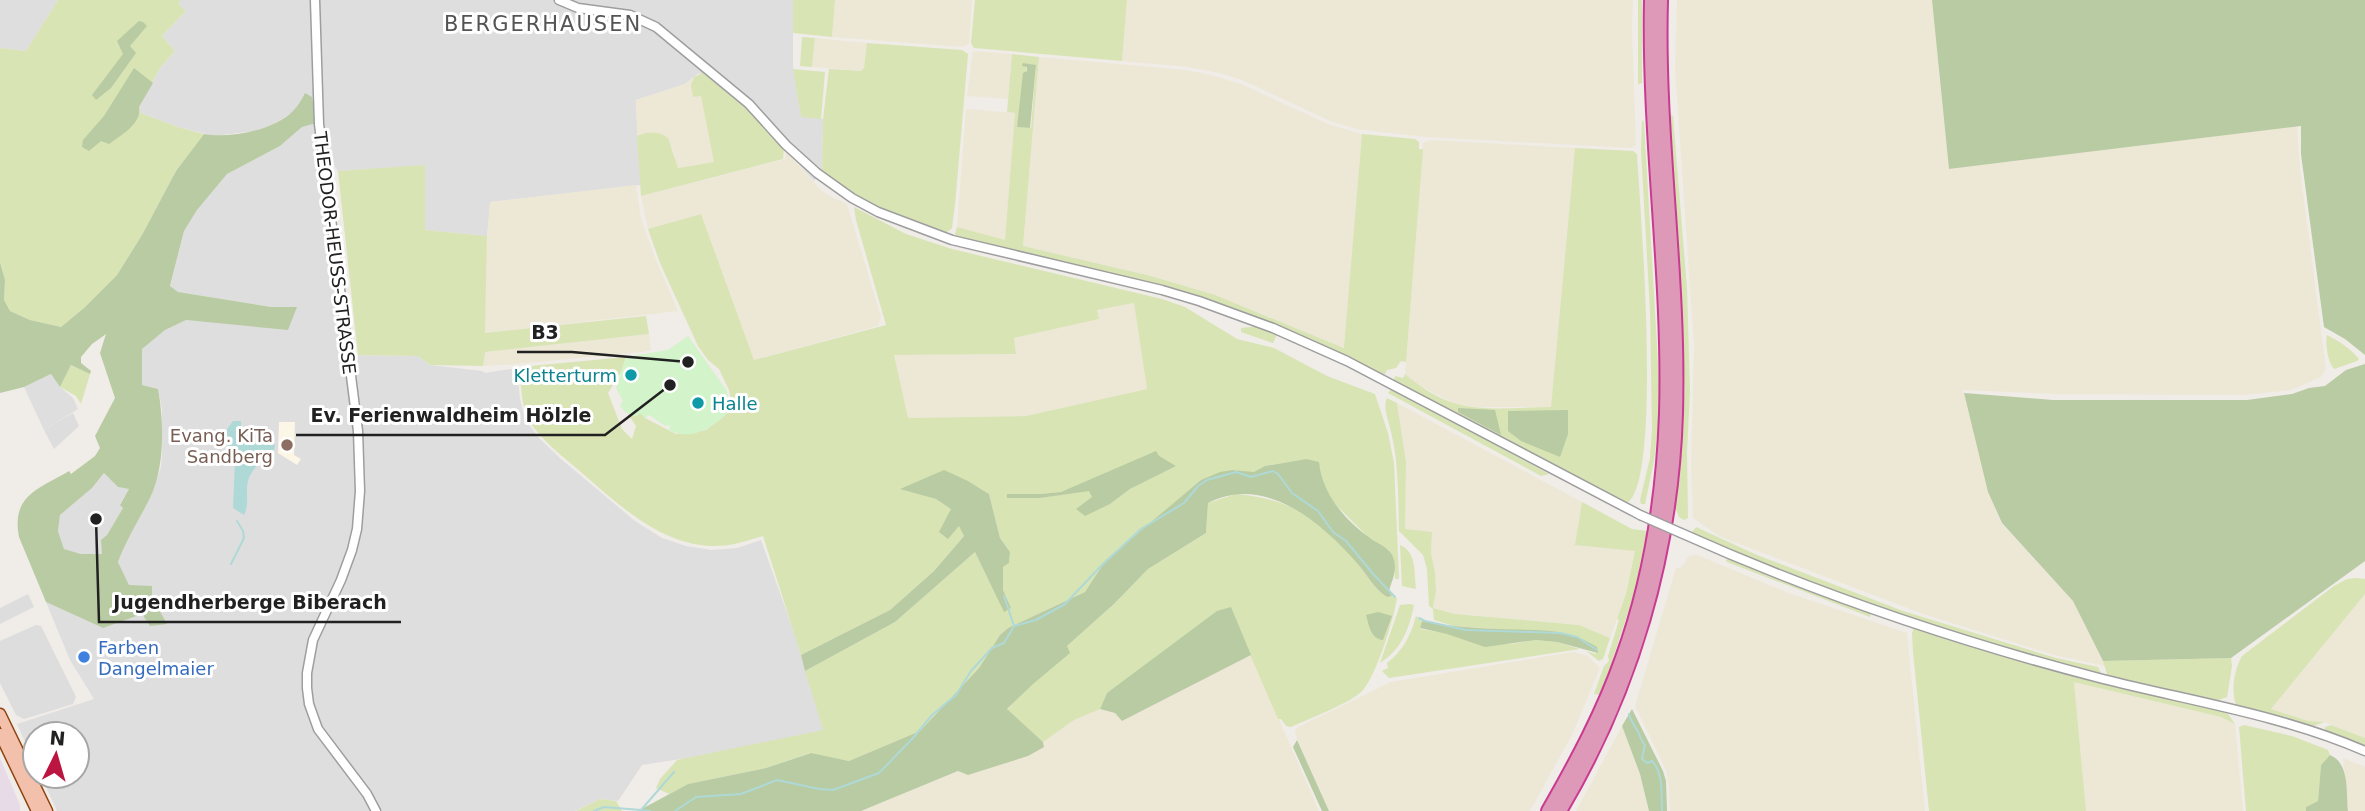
<svg xmlns="http://www.w3.org/2000/svg" width="2365" height="811" font-family="'DejaVu Sans',sans-serif">
<style>
.residential{fill:#dfdede}
.industrial{fill:#e7dbe8}
.education{fill:#fcf6e6}
.farmland{fill:#ede8d6}
.grass{fill:#d8e4b4;fill-rule:evenodd}
.forest{fill:#b9cba2;fill-rule:evenodd}
.park{fill:#d3f4cb}
.parking{fill:#ddd}
.water{fill:#aed9d7}
.lines{fill:none;stroke-linecap:round;stroke-linejoin:round}
.stream{stroke:#aed9d7;stroke-width:2}
.minor-casing{stroke:#9e9e9e;stroke-width:11}
.major-casing{stroke:#8e4310;stroke-width:13}
.highway-casing{stroke:#c93a91;stroke-width:16}
.minor{stroke:#fff;stroke-width:8}
.major{stroke:#f3c1ab;stroke-width:10}
.highway{stroke:#df99b8;stroke-width:12}
.minor-bridge-casing{stroke:#9e9e9e;stroke-width:11;stroke-linecap:butt}
.minor-bridge{stroke:#fff;stroke-width:8}
.culture-dot{fill:#0f9aa8;stroke:#fff;stroke-width:2.5}
.education-dot{fill:#8d6e63;stroke:#fff;stroke-width:2.5}
.shop-dot{fill:#3f7fe0;stroke:#fff;stroke-width:2.5}
.labels{text-anchor:middle;dominant-baseline:central;stroke-width:6;stroke-linejoin:round;paint-order:stroke}
.street-label{font-size:18px;fill:#212121;stroke:#fff}
.culture-label{font-size:18px;fill:#0d838f;stroke:#fff;text-anchor:end}
.education-label{font-size:18px;fill:#785e54;stroke:#fff;text-anchor:end}
.shop-label{font-size:18px;fill:#366cbe;stroke:#fff;text-anchor:start}
.quarter-label{font-size:21px;letter-spacing:2px;fill:#545454;stroke:#fff}
.leader{fill:none;stroke:#212121;stroke-width:2.5}
.callout-dot{fill:#212121;stroke:#fff;stroke-width:2.5}
.callout-label{font-size:19px;text-anchor:middle;font-weight:bold;fill:#212121;stroke:#fff;stroke-width:6;stroke-linejoin:round;paint-order:stroke}
</style>
<rect width="100%" height="100%" fill="#f0ece8"/>
<path class="residential" d="M 0,0 L 58,0 L 26,51 L 0,48 Z
M 180,0 L 793,0 L 793,66 L 801,116 L 823,119 L 822,171 L 814,181 L 750,111 L 699,73 L 685,84 L 636,100 L 641,185 L 491,202 L 487,236 L 425,230 L 425,166 L 338,171 L 322,149 L 353,355 L 418,356 L 430,365 L 482,371 L 485,373 L 517,368 L 520,399 L 525,420 L 539,438 L 561,459 L 635,521 L 662,538 L 686,546 L 711,550 L 737,548 L 761,540 L 795,635 L 824,730 L 700,756 L 642,765 L 618,801 L 600,799 L 575,811 L 57,811 L 41,776 L 77,776 L 77,734 L 35,734 L 35,763 L 17,724 L 94,699 L 70,660 L 46,602 L 103,628 L 129,585 L 118,562 L 127,538 L 151,496 L 161,467 L 162,454 L 162,409 L 158,389 L 142,385 L 142,348 L 165,330 L 185,320 L 204,321 L 296,307 L 271,307 L 178,292 L 170,287 L 184,231 L 197,210 L 227,174 L 280,146 L 302,127 L 293,112 L 274,124 L 255,131 L 214,136 L 178,127 L 140,113 L 139,107 L 160,68 L 175,51 L 162,36 L 185,12 L 179,5 Z
M 51,374 L 60,387 L 73,398 L 78,409 L 44,430 L 24,387 Z
M 104,473 L 118,487 L 129,489 L 120,504 L 123,508 L 107,535 L 103,554 L 81,554 L 64,549 L 58,531 L 60,515 L 92,488 Z"/>
<path class="industrial" d="M 0,758 L 20,805 L 20,811 L 0,811 Z"/>
<path class="education" d="M 279,422 L 295,422 L 294,455 L 301,459 L 297,465 L 278,453 Z"/>
<path class="farmland" d="M 835,0 L 972,0 L 969,43 L 963,47 L 832,37 Z
M 1127,0 L 1633,0 L 1632,29 L 1636,145 L 1631,148 L 1425,137 L 1356,129 L 1330,121 L 1242,80 L 1219,73 L 1188,67 L 1122,61 Z
M 1677,0 L 1932,0 L 1949,169 L 2297,126 L 2300,169 L 2326,369 L 2321,377 L 2291,390 L 2244,395 L 2058,394 L 1963,390 L 1988,492 L 2001,523 L 2073,601 L 2105,666 L 2054,655 L 1926,615 L 1734,542 L 1719,536 L 1693,518 L 1691,468 L 1694,346 L 1675,67 Z
M 815,38 L 867,43 L 864,68 L 861,71 L 812,67 Z
M 973,51 L 1012,54 L 1008,99 L 967,96 Z
M 1039,57 L 1186,70 L 1211,75 L 1241,84 L 1328,124 L 1362,134 L 1345,348 L 1215,295 L 1151,276 L 1023,246 Z
M 694,77 L 692,81 L 693,97 L 701,95 L 715,162 L 677,168 L 673,149 L 641,134 L 637,136 L 636,100 L 685,84 Z
M 966,109 L 1015,113 L 1005,241 L 957,227 Z
M 1432,140 L 1575,148 L 1551,407 L 1475,407 L 1455,404 L 1420,386 L 1405,374 L 1423,143 Z
M 786,151 L 820,189 L 829,196 L 847,204 L 881,317 L 878,326 L 754,360 L 701,214 L 648,229 L 641,196 L 785,159 Z
M 636,185 L 641,219 L 656,260 L 678,311 L 485,333 L 487,236 L 490,202 Z
M 1134,303 L 1147,389 L 1026,416 L 908,418 L 893,355 L 1016,354 L 1014,338 L 1098,319 L 1097,310 Z
M 649,334 L 651,350 L 642,352 L 517,364 L 483,366 L 484,352 Z
M 1397,403 L 1582,502 L 1575,545 L 1635,551 L 1626,594 L 1610,638 L 1579,625 L 1455,614 L 1433,608 L 1436,592 L 1435,572 L 1431,553 L 1432,532 L 1405,529 L 1406,462 Z
M 1697,555 L 1786,592 L 1907,633 L 1925,811 L 1670,811 L 1669,786 L 1666,770 L 1635,706 L 1676,568 L 1682,567 L 1689,556 Z
M 2365,594 L 2365,738 L 2324,722 L 2308,721 L 2271,709 Z
M 1573,652 L 1588,656 L 1600,668 L 1572,735 L 1530,811 L 1329,811 L 1297,740 L 1295,731 L 1298,727 L 1391,682 Z
M 1251,655 L 1319,811 L 861,811 L 959,771 L 1044,747 L 1043,742 L 1074,720 L 1100,709 L 1115,713 L 1122,721 Z
M 2074,681 L 2221,717 L 2235,724 L 2243,811 L 2086,811 Z
M 1622,726 L 1640,774 L 1649,811 L 1576,811 Z
M 2343,758 L 2365,767 L 2365,811 L 2348,811 Z"/>
<path class="grass" d="M 58,0 L 180,0 L 179,5 L 186,11 L 162,36 L 175,51 L 160,68 L 139,107 L 140,113 L 178,127 L 204,134 L 176,171 L 142,235 L 117,275 L 84,308 L 61,327 L 30,320 L 10,311 L 4,300 L 5,280 L 0,261 L 0,48 L 26,51 Z
M 793,0 L 835,0 L 832,37 L 793,33 Z
M 975,0 L 1127,0 L 1122,61 L 974,48 L 971,43 Z
M 1638,0 L 1642,0 L 1642,83 L 1638,84 Z
M 802,37 L 815,38 L 812,67 L 800,66 Z
M 867,43 L 962,50 L 968,54 L 955,205 L 952,228 L 946,233 L 888,214 L 845,190 L 822,171 L 823,119 L 829,69 L 861,71 L 864,68 Z
M 1012,54 L 1039,57 L 1023,246 L 1151,276 L 1215,295 L 1344,348 L 1362,134 L 1415,139 L 1419,142 L 1419,149 L 1423,149 L 1406,362 L 1401,361 L 1396,368 L 1387,370 L 1385,374 L 1376,373 L 1208,301 L 957,238 L 955,234 L 957,227 L 1005,240 L 1015,113 L 1007,112 ZM 1036,65 L 1031,128 L 1017,127 L 1027,67 Z
M 793,69 L 825,72 L 821,119 L 801,117 Z
M 705,72 L 750,111 L 784,149 L 783,159 L 641,196 L 637,136 C 647,131 659,131 668,138 L 678,168 L 714,162 L 701,96 L 693,97 L 691,85 L 694,77 Z
M 1670,114 L 1673,116 L 1687,288 L 1690,392 L 1687,452 L 1688,518 L 1684,520 L 1679,517 L 1675,507 L 1685,391 L 1678,246 L 1668,116 Z
M 1642,120 L 1644,122 L 1659,380 L 1658,428 L 1654,461 L 1645,504 L 1641,504 L 1640,500 L 1650,458 L 1652,429 L 1650,311 L 1641,150 Z
M 1575,148 L 1633,151 L 1637,154 C 1640,204 1663,481 1627,503 L 1393,382 L 1395,376 L 1403,378 L 1405,374 C 1419,386 1438,399 1457,404 C 1487,412 1521,407 1551,407 Z
M 425,165 L 425,230 L 487,236 L 485,333 L 646,316 L 649,334 L 485,352 L 483,366 L 430,365 L 418,356 L 358,355 L 338,171 Z
M 854,207 L 906,234 L 952,249 L 1162,299 L 1185,307 L 1237,339 L 1274,348 L 1327,376 L 1375,394 L 1388,433 L 1394,463 L 1399,579 L 1395,579 L 1394,560 L 1389,550 L 1368,537 L 1331,500 L 1320,476 L 1306,459 L 1265,466 L 1254,473 L 1232,470 L 1107,560 L 1085,592 L 1008,628 L 1000,635 L 979,668 L 920,731 L 849,761 L 810,753 L 766,768 L 688,784 L 669,794 L 656,788 L 660,779 L 677,760 L 823,730 L 805,671 L 895,622 L 975,552 L 1004,611 L 1011,608 L 1003,590 L 1003,567 L 1009,563 L 1010,552 L 1000,538 L 989,494 L 968,481 L 901,488 L 936,499 L 952,509 L 964,536 L 934,571 L 890,610 L 801,655 L 763,536 C 746,541 729,547 711,546 C 660,544 619,505 582,473 C 565,458 541,441 529,420 C 521,406 521,384 520,367 L 626,357 L 621,372 L 608,393 L 622,429 L 632,439 L 636,426 L 628,414 L 633,416 L 641,413 L 645,418 L 676,434 L 706,430 L 733,409 L 729,390 L 719,369 L 708,360 L 698,346 L 660,263 L 648,229 L 701,214 L 754,360 L 886,325 L 856,220 ZM 1134,303 L 1147,389 L 1026,416 L 908,418 L 894,355 L 1016,354 L 1014,338 L 1099,319 L 1097,310 ZM 1175,466 L 1130,489 L 1110,504 L 1092,497 L 1089,490 L 1040,498 L 1007,498 L 1007,494 L 1040,494 L 1061,492 L 1087,483 Z
M 1261,326 L 1278,332 L 1273,343 L 1241,332 L 1241,328 Z
M 2327,335 C 2339,341 2350,348 2359,359 L 2357,361 L 2334,369 C 2328,362 2325,344 2327,335 Z
M 71,365 L 90,374 L 81,404 L 76,396 L 60,387 Z
M 1392,388 L 1549,474 L 1541,476 L 1388,393 Z
M 1387,398 L 1397,403 L 1406,462 L 1405,529 L 1432,532 L 1431,553 L 1435,572 L 1436,592 L 1433,608 L 1455,614 L 1579,625 L 1610,638 L 1603,659 L 1599,661 L 1586,651 L 1596,654 L 1597,647 L 1496,629 L 1454,626 L 1434,620 L 1433,609 L 1429,606 L 1427,569 L 1423,555 L 1399,531 C 1398,499 1399,467 1392,436 C 1390,424 1382,408 1387,398 Z
M 1236,494 C 1293,499 1324,521 1359,565 C 1368,577 1374,589 1387,597 L 1392,596 L 1397,598 C 1394,618 1375,681 1360,693 C 1344,706 1310,718 1291,727 L 1286,726 L 1281,719 L 1278,719 L 1230,608 L 1107,693 L 1100,709 L 1074,720 L 1043,742 L 1007,710 L 1067,646 L 1115,603 L 1148,569 L 1206,533 L 1208,503 Z
M 1582,502 L 1632,529 L 1647,531 L 1635,591 L 1601,695 L 1594,694 L 1604,666 L 1609,661 L 1608,656 L 1619,620 L 1617,619 L 1626,594 L 1635,551 L 1575,545 Z
M 1696,527 L 1757,555 L 1903,611 L 2056,658 L 2098,667 L 2101,673 L 2098,675 C 1961,641 1824,593 1695,536 L 1692,532 Z
M 1400,545 C 1417,552 1414,573 1416,589 L 1402,586 Z
M 1729,558 L 1871,612 L 1870,617 L 1727,562 L 1726,560 Z
M 2356,578 L 2365,579 L 2365,594 L 2271,709 L 2308,721 L 2324,722 L 2309,728 L 2243,710 L 2236,705 C 2231,690 2234,670 2242,656 L 2334,586 L 2347,579 Z
M 1410,604 L 1414,605 C 1409,629 1402,649 1380,663 L 1400,605 Z
M 1416,616 L 1422,621 L 1420,629 L 1511,644 L 1536,640 L 1557,642 L 1580,649 L 1389,678 L 1382,671 L 1388,668 L 1387,663 C 1403,651 1411,635 1416,616 Z
M 1914,627 L 2067,672 L 2221,711 L 2228,714 L 2235,724 L 2221,717 L 2074,682 L 2086,811 L 1929,811 L 1913,652 L 1912,633 Z
M 2231,658 L 2232,666 L 2227,697 L 2213,702 L 2108,677 L 2103,661 Z
M 2244,725 L 2292,736 L 2328,750 L 2330,755 L 2321,765 L 2318,801 L 2306,807 L 2306,811 L 2246,811 L 2239,727 Z
M 2331,725 L 2365,738 L 2365,748 L 2325,733 L 2325,727 Z
M 600,799 L 616,801 L 622,811 L 576,811 Z"/>
<path class="forest" d="M 1932,0 L 2365,0 L 2365,355 L 2345,339 L 2324,327 L 2301,154 L 2301,126 L 1949,169 Z
M 139,21 L 143,22 L 147,26 L 130,46 L 136,53 L 111,88 L 96,100 L 92,95 L 123,54 L 117,41 Z
M 1023,63 L 1036,65 L 1030,128 L 1017,127 L 1023,73 L 1027,71 L 1027,67 L 1022,66 Z
M 134,68 L 153,83 L 139,107 C 142,124 121,135 109,144 L 101,141 L 89,151 L 82,147 L 83,140 L 104,116 Z
M 305,93 L 312,97 L 316,123 L 302,127 L 280,146 L 227,174 L 197,210 L 184,231 L 170,286 L 178,292 L 271,307 L 297,307 L 288,330 L 186,320 L 165,330 L 142,349 L 142,385 L 158,389 C 164,421 165,468 150,498 C 139,520 127,538 118,562 L 129,585 L 152,586 L 152,597 L 167,624 L 150,626 L 142,614 L 103,628 L 46,602 L 19,537 C 11,495 39,489 69,471 L 71,474 L 95,456 L 100,448 L 95,436 L 115,398 L 100,353 L 106,334 L 92,344 L 81,357 L 81,363 L 91,371 L 90,374 L 71,365 L 60,387 L 51,374 L 24,387 L 0,393 L 0,262 L 5,280 L 4,300 L 10,311 L 30,320 L 61,327 L 84,308 L 117,275 L 142,235 L 176,171 L 204,134 C 229,139 275,130 293,111 C 298,106 302,99 305,93 ZM 104,473 L 118,487 L 129,489 L 120,505 L 123,508 L 107,535 L 101,540 L 102,554 L 81,554 L 64,549 L 58,531 L 60,515 L 92,488 Z
M 2365,364 L 2365,561 L 2231,658 L 2103,661 L 2073,601 L 2002,523 L 1988,492 L 1964,393 L 2053,400 L 2247,400 L 2292,394 L 2309,388 L 2325,386 L 2346,370 Z
M 1458,408 L 1495,410 L 1501,435 L 1458,412 Z
M 1568,410 L 1568,434 L 1560,457 L 1521,441 L 1508,431 L 1508,411 Z
M 1156,451 L 1159,456 L 1176,466 L 1130,489 L 1110,504 L 1085,516 L 1076,509 L 1092,497 L 1089,491 L 1040,498 L 1007,498 L 1007,494 L 1040,494 L 1061,492 Z
M 1306,459 L 1319,462 C 1322,494 1345,520 1370,538 C 1379,545 1391,547 1394,560 C 1397,572 1392,580 1389,591 L 1392,596 L 1387,597 C 1373,588 1367,574 1356,562 C 1320,521 1264,474 1208,503 L 1206,533 L 1148,569 L 1115,603 L 1067,646 L 1070,653 L 1033,684 L 1007,709 L 1043,742 L 1044,747 L 1028,756 L 968,775 L 958,771 L 861,811 L 638,811 L 688,784 L 766,768 L 811,753 L 849,761 L 920,731 L 979,668 L 1000,635 L 1008,628 L 1085,592 L 1106,560 L 1201,480 L 1220,472 L 1232,470 L 1254,472 L 1265,466 Z
M 944,470 L 968,481 L 989,494 L 1000,538 L 1010,552 L 1009,563 L 1003,567 L 1003,590 L 1011,608 L 1004,612 L 975,552 L 895,622 L 805,671 L 801,655 L 890,610 L 934,571 L 964,536 L 959,526 L 948,539 L 939,532 L 951,509 L 936,499 L 900,489 Z
M 1231,607 L 1251,655 L 1122,721 L 1115,713 L 1100,709 L 1107,693 L 1217,611 Z
M 1378,612 L 1392,616 L 1383,640 C 1371,639 1369,626 1366,615 Z
M 1422,621 C 1446,626 1472,628 1497,629 C 1536,631 1563,626 1597,647 L 1598,653 L 1557,642 L 1536,640 L 1485,647 L 1447,634 L 1420,628 Z
M 1632,709 L 1663,771 L 1666,781 L 1667,811 L 1649,811 L 1640,774 L 1622,726 Z
M 1297,740 L 1329,811 L 1322,811 L 1293,747 Z
M 2330,755 C 2350,763 2346,793 2348,811 L 2306,811 L 2306,807 L 2318,801 L 2321,765 Z"/>
<path class="park" d="M 688,336 L 727,391 L 730,410 C 715,427 691,442 669,430 L 670,425 L 665,426 L 649,415 L 645,418 L 640,413 L 637,416 C 630,416 623,412 620,405 L 623,401 L 616,388 L 626,357 L 668,350 Z"/>
<path class="parking" d="M 73,413 L 79,426 L 54,449 L 44,430 Z
M 28,594 L 34,607 L 0,624 L 0,608 Z
M 36,625 L 41,626 L 76,697 L 73,704 L 24,719 L 16,715 L 0,683 L 0,641 Z"/>
<path class="water" d="M 233,421 L 241,421 L 241,443 L 275,444 L 274,450 C 265,459 251,468 248,481 C 245,492 250,504 244,515 L 233,508 L 235,460 L 239,452 L 219,440 Z"/>
<g class="lines">
<path class="stream" d="M 231,564 L 244,538 L 243,531 L 237,521
M 1419,618 L 1425,621 L 1466,630 L 1560,633 L 1577,637 L 1597,650
M 1014,626 L 1036,620 L 1065,604 L 1102,565 L 1141,529 L 1184,503 L 1198,486 L 1207,480 L 1236,472 L 1251,477 L 1273,471 L 1278,474 L 1292,493 L 1318,511 L 1333,532 L 1346,541 L 1374,575 L 1395,597
M 1629,714 C 1631,723 1635,725 1638,732 C 1641,737 1641,741 1645,745 L 1642,759 L 1647,763 L 1652,761 C 1664,774 1661,794 1662,811
M 641,810 L 650,811
M 594,811 L 604,807 L 641,810 L 674,772
M 675,811 L 696,797 L 741,794 L 777,780 L 819,789 L 833,790 L 879,773 L 913,738 L 932,715 L 956,695 L 971,671 L 992,648 L 1004,643 L 1014,626 L 1004,596"/>
<g class="minor-casing">
<path id="minor" d="M 315,0 L 319,124 L 358,431 L 360,491 L 357,529 L 352,550 L 341,580 L 313,640 L 307,673 L 307,688 L 309,704 L 318,729 L 367,794 L 376,811
M 559,0 L 578,8 L 630,15 L 656,27 L 749,104 L 786,145 L 817,173 L 852,198 L 878,212 L 952,240 L 1162,290 L 1199,301 L 1273,328 L 1347,361 L 1640,515
M 1681,533 C 1817,594 1960,642 2103,679 C 2190,701 2282,715 2365,751"/>
</g>
<g class="major-casing">
<path id="major" d="M 0,714 L 47,811
M 0,734 L 37,811"/>
</g>
<g class="highway-casing">
<path id="highway" d="M 1548,811 C 1576,762 1603,712 1622,658 C 1650,581 1663,496 1666,414 C 1670,276 1648,138 1651,0
M 1560,811 C 1632,690 1672,554 1676,413 C 1680,275 1657,138 1661,0"/>
</g>
<use href="#minor" class="minor"/>
<use href="#major" class="major"/>
<use href="#highway" class="highway"/>
<g class="minor-bridge-casing">
<path id="minor-bridge" d="M 1640,515 L 1681,533"/>
</g>
<use href="#minor-bridge" class="minor-bridge"/>
</g>
<g class="culture-dot">
<circle cx="631" cy="375" r="7"/>
<circle cx="698" cy="403" r="7"/>
</g>
<circle class="education-dot" cx="287" cy="445" r="7"/>
<circle class="shop-dot" cx="84" cy="657" r="7"/>
<g class="labels">
<g class="street-label">
<text transform="translate(335 253) rotate(83)">THEODOR-HEUSS-STRASSE</text>
</g>
<g class="culture-label">
<text x="617" y="375">Kletterturm</text>
<text x="712" y="403" text-anchor="start">Halle</text>
</g>
<g class="education-label">
<text x="273" y="435">Evang. KiTa<tspan x="273" dy="21">Sandberg</tspan></text>
</g>
<g class="shop-label">
<text x="98" y="647">Farben<tspan x="98" dy="21">Dangelmaier</tspan></text>
</g>
<g class="quarter-label">
<text x="543" y="24">BERGERHAUSEN</text>
</g>
</g>
<path class="leader" d="M688 362L572 352H517M670 385L605 435H296M96 519L99 622H401"/>
<g class="callout-dot">
<circle cx="688" cy="362" r="7"/>
<circle cx="670" cy="385" r="7"/>
<circle cx="96" cy="519" r="7"/>
</g>
<g class="callout-label">
<text x="545" y="339">B3</text>
<text x="451" y="422">Ev. Ferienwaldheim Hölzle</text>
<text x="250" y="609">Jugendherberge Biberach</text>
</g>
<g transform="translate(56 755) rotate(5)"><circle r="33" fill="#ffffff" stroke="#a6a6a6" stroke-width="2"/>
<path d="M0-5L12 26L0 18L-12 26Z" fill="#bc1541"/>
<text y="-10" font-size="19" font-weight="bold" text-anchor="middle" fill="#212121">N</text>
</g>
</svg>
